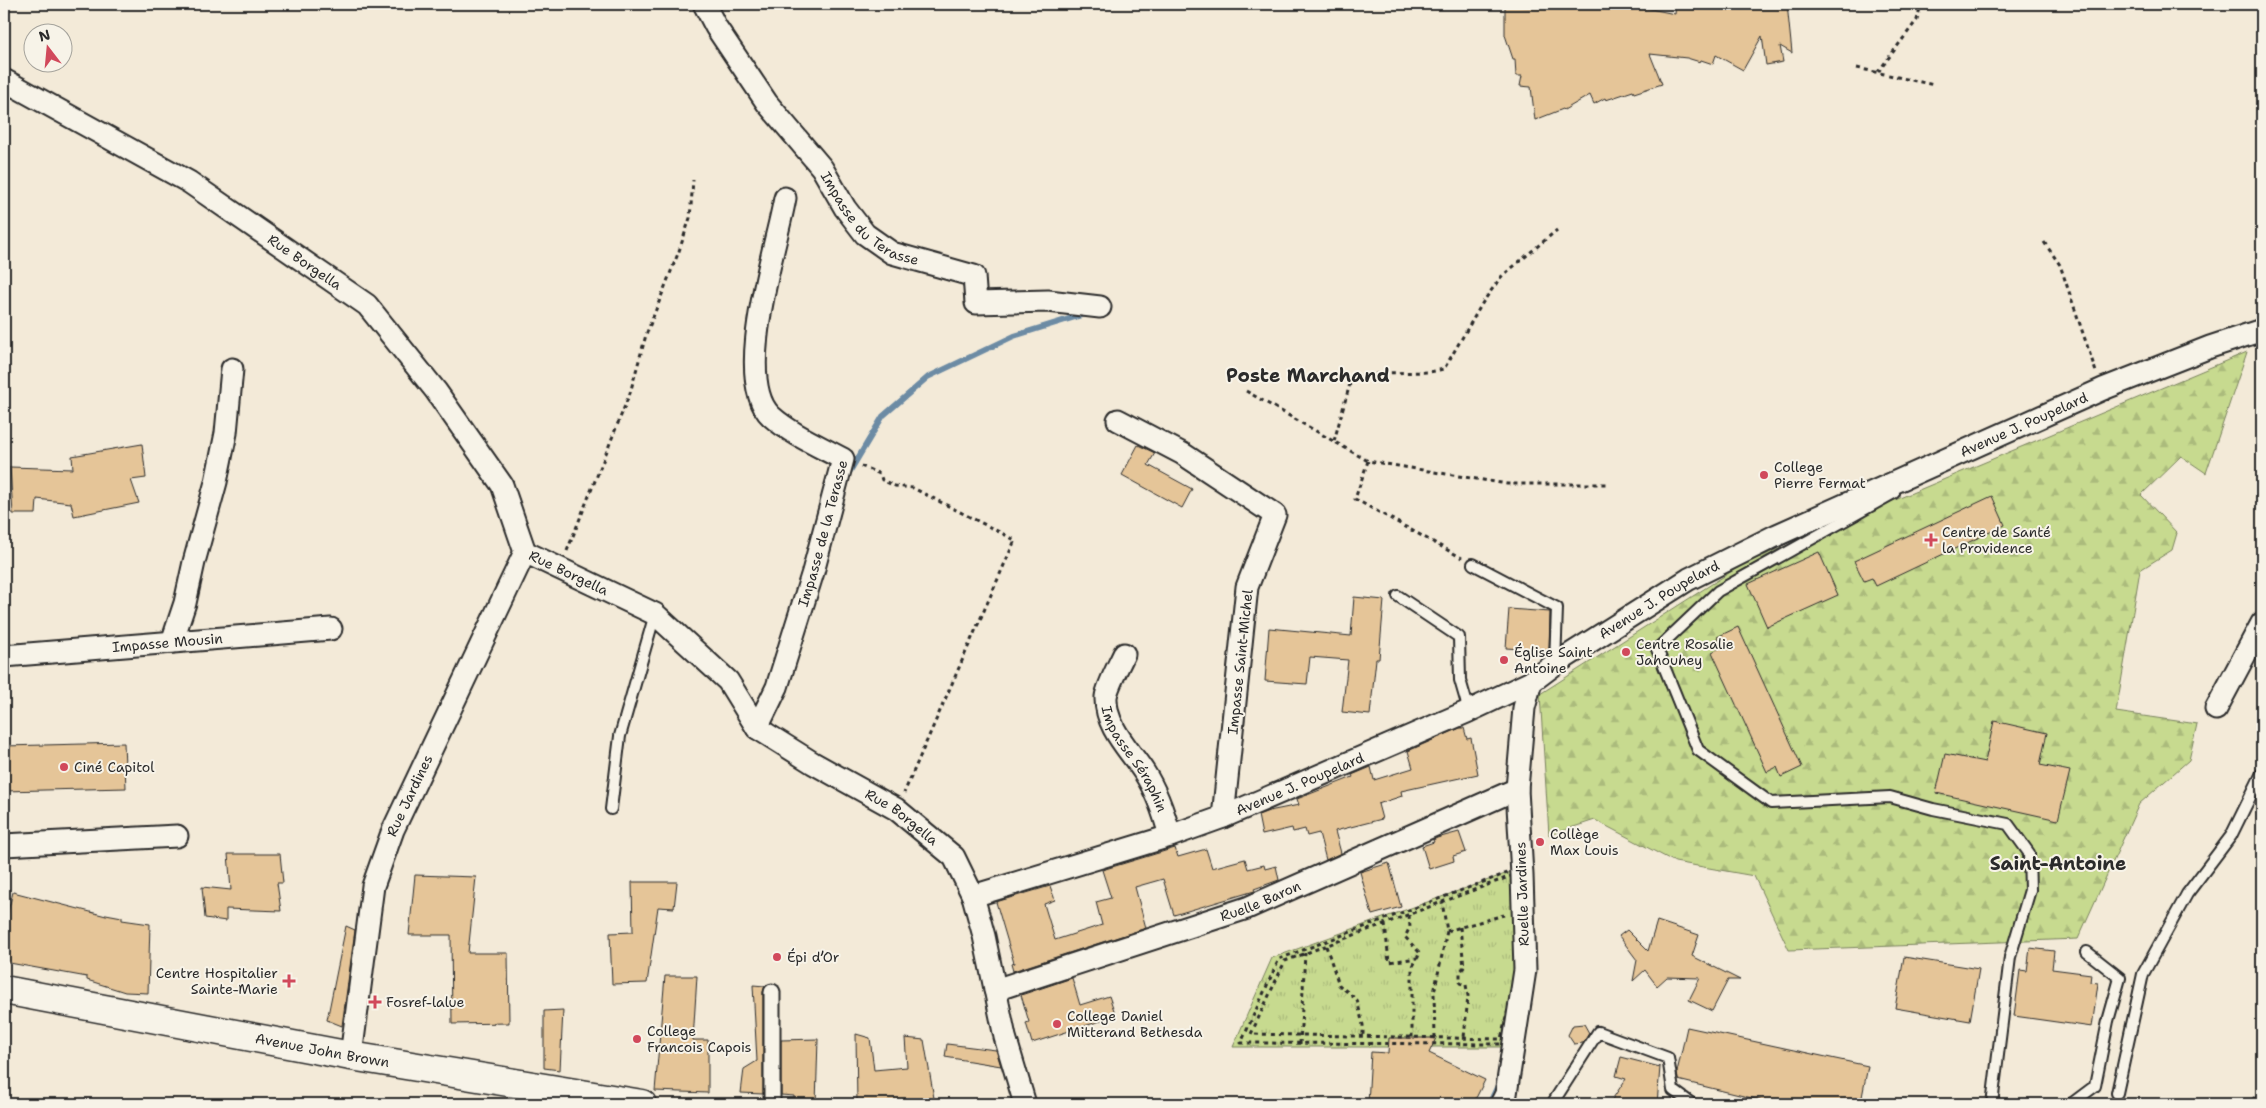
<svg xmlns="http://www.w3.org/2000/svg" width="2266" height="1108" font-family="'Shantell Sans',sans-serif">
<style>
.grass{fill:url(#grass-tufts);stroke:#79825d}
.forest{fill:url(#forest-firs);stroke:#79825d}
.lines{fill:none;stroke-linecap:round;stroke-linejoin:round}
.stream{stroke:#6c8ba4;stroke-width:5.5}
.building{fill:#e5c598;stroke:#2b2b2b}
.service-casing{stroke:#2b2b2b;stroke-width:14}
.pedestrian-casing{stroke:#2b2b2b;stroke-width:19}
.minor-casing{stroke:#2b2b2b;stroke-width:25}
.secondary-casing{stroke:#2b2b2b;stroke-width:31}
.path{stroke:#2b2b2b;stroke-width:3;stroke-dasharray:4 4;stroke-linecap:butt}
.service{stroke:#f7f3e8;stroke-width:10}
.pedestrian{stroke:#f7f3e8;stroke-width:15}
.minor{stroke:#f7f3e8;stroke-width:21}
.secondary{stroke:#f7f3e8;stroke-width:28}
.poi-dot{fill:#d1495b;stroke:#f7f3e8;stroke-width:2}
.labels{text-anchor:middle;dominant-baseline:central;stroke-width:4;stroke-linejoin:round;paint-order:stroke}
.street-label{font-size:14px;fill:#2b2b2b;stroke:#f7f3e8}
.poi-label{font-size:14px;fill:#2b2b2b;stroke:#f7f3e8;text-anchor:start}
.district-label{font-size:19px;font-weight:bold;fill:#2b2b2b;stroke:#f7f3e8}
</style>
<defs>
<pattern id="grass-tufts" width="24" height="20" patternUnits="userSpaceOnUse" patternTransform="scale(1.25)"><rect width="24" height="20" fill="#c7da8f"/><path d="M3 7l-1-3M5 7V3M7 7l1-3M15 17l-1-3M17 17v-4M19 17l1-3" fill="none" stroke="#abbb7c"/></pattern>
<pattern id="forest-firs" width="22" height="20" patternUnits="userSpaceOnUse" patternTransform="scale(1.25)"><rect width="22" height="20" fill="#c7da8f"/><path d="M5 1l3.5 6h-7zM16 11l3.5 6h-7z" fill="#abbb7c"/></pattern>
</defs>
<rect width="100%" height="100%" fill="#f3ead8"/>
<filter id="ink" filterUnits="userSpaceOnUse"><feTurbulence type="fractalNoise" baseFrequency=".02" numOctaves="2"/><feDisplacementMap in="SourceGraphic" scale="10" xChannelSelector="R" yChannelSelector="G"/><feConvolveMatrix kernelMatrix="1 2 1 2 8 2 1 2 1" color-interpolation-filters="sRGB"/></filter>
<g filter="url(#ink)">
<path class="grass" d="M 1519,869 L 1521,971 L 1508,1047 L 1233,1047 L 1272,958 Z"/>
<path class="forest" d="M 2247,352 L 2206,473 L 2181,456 L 2141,495 L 2177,533 L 2172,550 L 2140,570 L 2116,712 L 2197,724 L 2189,760 L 2139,804 L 2078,939 L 1789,950 L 1754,876 L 1675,862 L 1595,820 L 1549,835 L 1540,694 L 1743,564 Z"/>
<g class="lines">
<path class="stream" d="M 849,473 L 883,416 L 928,377 L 1014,336 L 1085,314
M 1489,1104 L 1499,1083"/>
</g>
<path class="building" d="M 1558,4 L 1641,4 L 1641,7 L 1675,14 L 1676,4 L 1787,4 L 1792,53 L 1780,46 L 1783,62 L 1766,65 L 1762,36 L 1743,70 L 1716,55 L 1713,64 L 1701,60 L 1700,62 L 1687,58 L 1650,54 L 1662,84 L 1634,93 L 1633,91 L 1606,100 L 1605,98 L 1594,104 L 1590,95 L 1564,110 L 1563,109 L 1535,120 L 1531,87 L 1520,86 L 1522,76 L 1516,76 L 1515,59 L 1513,59 L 1505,35 L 1505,6 L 1558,8 Z
M 142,444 L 146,478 L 131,480 L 139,503 L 74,516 L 71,503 L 37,499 L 36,514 L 13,514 L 10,467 L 73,469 L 72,456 Z
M 1138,445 L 1155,453 L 1148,465 L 1192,489 L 1182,508 L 1122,475 Z
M 1992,496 L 2005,525 L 1876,586 L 1872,578 L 1864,581 L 1854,561 Z
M 1819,552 L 1838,595 L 1767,627 L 1748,584 Z
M 1354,597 L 1384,600 L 1379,659 L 1376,659 L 1370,715 L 1342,712 L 1348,660 L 1310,657 L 1307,684 L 1265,681 L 1269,628 L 1351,636 Z
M 1509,609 L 1550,612 L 1549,651 L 1506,648 Z
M 1738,627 L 1802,767 L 1781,777 L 1777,767 L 1767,772 L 1712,652 L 1722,647 L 1717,637 Z
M 1994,721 L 2047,733 L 2040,765 L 2070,771 L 2058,820 L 1936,793 L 1945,754 L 1985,762 Z
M 1460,728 L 1464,728 L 1467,739 L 1471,738 L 1478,774 L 1401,791 L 1402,796 L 1378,804 L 1382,819 L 1335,831 L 1341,853 L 1326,860 L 1319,833 L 1307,836 L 1305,829 L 1293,832 L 1292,828 L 1262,835 L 1258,815 L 1269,811 L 1299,805 L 1297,799 L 1353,777 L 1352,775 L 1371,767 L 1374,780 L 1413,768 L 1408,751 Z
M 124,743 L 126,788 L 4,791 L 4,746 Z
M 1459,832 L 1466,852 L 1453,856 L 1454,861 L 1429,869 L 1422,846 L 1434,842 L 1433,840 L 1437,838 Z
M 1175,848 L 1178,857 L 1206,849 L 1212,868 L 1245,859 L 1248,869 L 1264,865 L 1265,869 L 1276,866 L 1279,880 L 1254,889 L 1255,891 L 1251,892 L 1174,915 L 1163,879 L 1135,887 L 1146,928 L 1013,971 L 1011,964 L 1014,963 L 996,902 L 1050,886 L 1055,900 L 1044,904 L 1055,940 L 1102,925 L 1096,902 L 1111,898 L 1102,870 Z
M 228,854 L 280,854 L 283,883 L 277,883 L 281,911 L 226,909 L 226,921 L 205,918 L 202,887 L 231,890 Z
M 1389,863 L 1401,907 L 1372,915 L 1360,872 Z
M 415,875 L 476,877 L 468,953 L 508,953 L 509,1023 L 452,1024 L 451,935 L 409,935 Z
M 632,882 L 677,882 L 674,908 L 658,907 L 647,983 L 612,984 L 610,933 L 633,932 Z
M 13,892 L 106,916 L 106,914 L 122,917 L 122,920 L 150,924 L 148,993 L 125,992 L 87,980 L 87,977 L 4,962 L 4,927 Z
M 1657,921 L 1699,935 L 1692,956 L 1740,980 L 1728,980 L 1712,1011 L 1689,1000 L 1700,978 L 1667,977 L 1657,986 L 1645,970 L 1633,981 L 1637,960 L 1619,936 L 1627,930 L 1648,951 Z
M 346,926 L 355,930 L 342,1026 L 327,1020 Z
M 2030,948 L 2054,951 L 2052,969 L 2091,974 L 2090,982 L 2098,983 L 2092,1027 L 2014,1016 L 2020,970 L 2027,971 Z
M 1904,957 L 1979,969 L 1970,1021 L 1895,1008 Z
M 665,976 L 697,976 L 693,1040 L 708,1040 L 708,1093 L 655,1091 Z
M 1072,978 L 1080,1005 L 1109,996 L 1116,1016 L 1032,1043 L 1026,1023 L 1029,1022 L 1021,995 Z
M 753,985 L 765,986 L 763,992 L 763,1094 L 741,1093 L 744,1069 L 757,1061 Z
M 563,1010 L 560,1070 L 544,1068 L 544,1011 Z
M 1584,1024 L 1589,1033 L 1583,1043 L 1574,1044 L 1568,1035 L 1573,1025 Z
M 1687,1027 L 1868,1066 L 1861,1102 L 1845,1102 L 1844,1104 L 1776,1104 L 1678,1080 L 1677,1072 Z
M 856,1034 L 870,1038 L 874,1070 L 907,1067 L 905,1038 L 924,1040 L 935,1104 L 857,1104 Z
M 1389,1038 L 1436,1038 L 1429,1053 L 1485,1080 L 1473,1104 L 1368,1104 L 1371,1052 L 1388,1053 Z
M 818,1039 L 816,1104 L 794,1104 L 794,1096 L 781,1095 L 781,1040 Z
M 947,1044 L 996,1050 L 1001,1066 L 945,1057 Z
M 1621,1057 L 1660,1067 L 1657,1104 L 1609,1104 L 1626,1079 L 1616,1076 Z"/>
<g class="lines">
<g class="service-casing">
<path id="service" d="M 1894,493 L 1718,591 L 1657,649 L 1698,750 L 1771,803 L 1890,797 L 1933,809 L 2008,824 L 2029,853 L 2030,890 L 2010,957 L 1992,1104
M 1473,564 L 1557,608 L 1555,664
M 1398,596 L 1459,637 L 1460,680 L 1469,711
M 611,809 L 620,736 L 655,614
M 2117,1093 L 2143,974 L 2187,894 L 2231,836 L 2262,773
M 1552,1104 L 1598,1032 L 1668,1058 L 1673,1090 L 1692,1104
M 2071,1104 L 2095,1086 L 2108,1021 L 2120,978 L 2087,952
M 2257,1104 L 2258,1102"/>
</g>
<g class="pedestrian-casing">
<path id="pedestrian" d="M 772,992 L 772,1104"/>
</g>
<g class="minor-casing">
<g id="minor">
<path id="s1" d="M 704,4 L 716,27 L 767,103 L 822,168 L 845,208 L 865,234 L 892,253 L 974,276 L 976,303 L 1048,301 L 1100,307"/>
<path id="s2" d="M 4,80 L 189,182 L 367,305 L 436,391 L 502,485 L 525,552 L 655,614 L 728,681 L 757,728 L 813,763 L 896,809 L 954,857 L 973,896 L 984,936 L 1005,1037 L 1025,1104"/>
<path d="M 1118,420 L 1183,454 L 1275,515 L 1247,587 L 1223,817"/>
<path d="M 172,642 L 185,603 L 194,562 L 216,482 L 226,433 L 232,369"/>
<path id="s3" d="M 1124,654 C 1119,665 1107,687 1106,697 C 1105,727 1129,749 1144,772 C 1157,792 1164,813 1170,836"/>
<path id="s4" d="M 4,656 L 331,629"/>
<path d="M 2216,709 L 2262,623"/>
<path id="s5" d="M 757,728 L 777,687 L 813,572 L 843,459 C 819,446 791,434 771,416 C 732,379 777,245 785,198"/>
<path d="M 4,845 L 177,836"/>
<path id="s6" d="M 973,896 L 1170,836 L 1223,817 L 1469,711 L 1531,682 L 1555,664 L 1689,579 L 1777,535 L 2103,389 L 2210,347 L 2262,330"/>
<path id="s7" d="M 995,990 L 1247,908 L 1517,789"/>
<path id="s8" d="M 351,1056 L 373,886 L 393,830 L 525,552"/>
<path d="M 1501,1104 L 1506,1094 L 1525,970 L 1522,875 L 1517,789 L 1524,708 L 1531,682"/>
</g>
</g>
<g class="secondary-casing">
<g id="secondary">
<path id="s9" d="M 4,990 L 351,1056 L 642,1104"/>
</g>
</g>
<path class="path" d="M 1857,68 L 1934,85
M 1878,72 L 1917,20 L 1921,4
M 2044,242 L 2060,265 L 2096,372
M 1246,391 L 1368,461 L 1507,484 L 1607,484
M 1334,441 L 1351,380 L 1381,373 L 1430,372 L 1444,369 L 1483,302 L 1501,277 L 1557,230
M 1368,461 L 1355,499 L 1462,558
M 861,466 L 880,474 L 882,480 L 895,486 L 913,488 L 1015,540 L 904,793
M 567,551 L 630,393 L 646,335 L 679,251 L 690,218 L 693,180
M 1518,869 L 1521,970 L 1508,1044 L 1241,1043 L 1279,959 Z
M 1514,875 L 1517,970 L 1501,1039 L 1251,1034 L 1285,961 Z
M 1409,915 L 1410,927 L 1405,937 L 1420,953 L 1412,968 L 1412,1037
M 1385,924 L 1389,962 L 1417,958
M 1460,927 L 1464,967 L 1460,972 L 1460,983 L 1466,985 L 1468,996 L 1464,1038
M 1447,931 L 1504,915
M 1326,946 L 1339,985 L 1357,1000 L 1363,1025 L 1363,1037
M 1435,1038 L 1434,993 L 1447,931 L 1442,902
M 1300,1044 L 1305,953"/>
<use href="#service" class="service"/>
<use href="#pedestrian" class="pedestrian"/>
<use href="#minor" class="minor"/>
<use href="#secondary" class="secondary"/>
</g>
</g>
<g class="poi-dot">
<circle cx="1764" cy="475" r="5"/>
<path d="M1928.5 532.5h5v5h5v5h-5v5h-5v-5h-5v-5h5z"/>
<circle cx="1626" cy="652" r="5"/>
<circle cx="1504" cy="660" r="5"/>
<circle cx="64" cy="767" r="5"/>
<circle cx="1540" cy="842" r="5"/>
<circle cx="777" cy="957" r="5"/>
<path d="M286.5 973.5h5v5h5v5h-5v5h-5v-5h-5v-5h5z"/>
<path d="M372.5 994.5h5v5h5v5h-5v5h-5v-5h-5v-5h5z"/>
<circle cx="1057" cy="1024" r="5"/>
<circle cx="637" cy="1039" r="5"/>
</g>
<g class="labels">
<g class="street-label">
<text stroke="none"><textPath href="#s1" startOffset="275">Impasse du Terasse</textPath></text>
<text stroke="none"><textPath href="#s2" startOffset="352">Rue Borgella</textPath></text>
<text stroke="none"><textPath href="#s6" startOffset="1156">Avenue J. Poupelard</textPath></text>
<text stroke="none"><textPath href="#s5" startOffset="206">Impasse de la Terasse</textPath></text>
<text stroke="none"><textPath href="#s2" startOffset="772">Rue Borgella</textPath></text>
<text stroke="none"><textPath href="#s6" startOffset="751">Avenue J. Poupelard</textPath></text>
<text stroke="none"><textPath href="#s4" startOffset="164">Impasse Mousin</textPath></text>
<text transform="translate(1240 662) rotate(-84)">Impasse Saint-Michel</text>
<text stroke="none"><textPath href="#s3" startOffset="116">Impasse Séraphin</textPath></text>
<text stroke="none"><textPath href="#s6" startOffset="346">Avenue J. Poupelard</textPath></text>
<text stroke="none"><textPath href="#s8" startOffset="269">Rue Jardines</textPath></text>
<text stroke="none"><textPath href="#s2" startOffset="1192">Rue Borgella</textPath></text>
<text transform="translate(1522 894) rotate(-92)">Ruelle Jardines</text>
<text stroke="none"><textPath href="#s7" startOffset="280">Ruelle Baron</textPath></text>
<text stroke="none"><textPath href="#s9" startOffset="324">Avenue John Brown</textPath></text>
</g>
<g class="poi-label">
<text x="1774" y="467">College<tspan x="1774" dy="16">Pierre Fermat</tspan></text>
<text x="1942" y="532">Centre de Santé<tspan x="1942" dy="16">la Providence</tspan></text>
<text x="1636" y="644">Centre Rosalie<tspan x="1636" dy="16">Jahouhey</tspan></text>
<text x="1514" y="652">Église Saint<tspan x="1514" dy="16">Antoine</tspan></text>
<text x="74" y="767">Ciné Capitol</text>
<text x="1550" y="834">Collège<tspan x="1550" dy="16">Max Louis</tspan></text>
<text x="787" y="957">Épi d’Or</text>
<text x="278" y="973" text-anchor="end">Centre Hospitalier<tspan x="278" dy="16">Sainte-Marie</tspan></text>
<text x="386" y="1002">Fosref-lalue</text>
<text x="1067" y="1016">College Daniel<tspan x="1067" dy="16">Mitterand Bethesda</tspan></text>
<text x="647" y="1031">College<tspan x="647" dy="16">Francois Capois</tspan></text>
</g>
<g class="district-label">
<text x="1308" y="375">Poste Marchand</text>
<text x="2058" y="863">Saint-Antoine</text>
</g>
</g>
<rect width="2266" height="1108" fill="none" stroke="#f7f3e8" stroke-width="20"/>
<rect x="10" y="10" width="2246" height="1088" fill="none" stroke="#2b2b2b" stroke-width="2" filter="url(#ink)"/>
<g transform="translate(48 48) rotate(344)"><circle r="24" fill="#f7f3e8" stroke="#a5a39c"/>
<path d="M0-4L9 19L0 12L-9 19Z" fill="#d1495b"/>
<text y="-8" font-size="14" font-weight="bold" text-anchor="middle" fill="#2b2b2b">N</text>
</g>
</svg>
